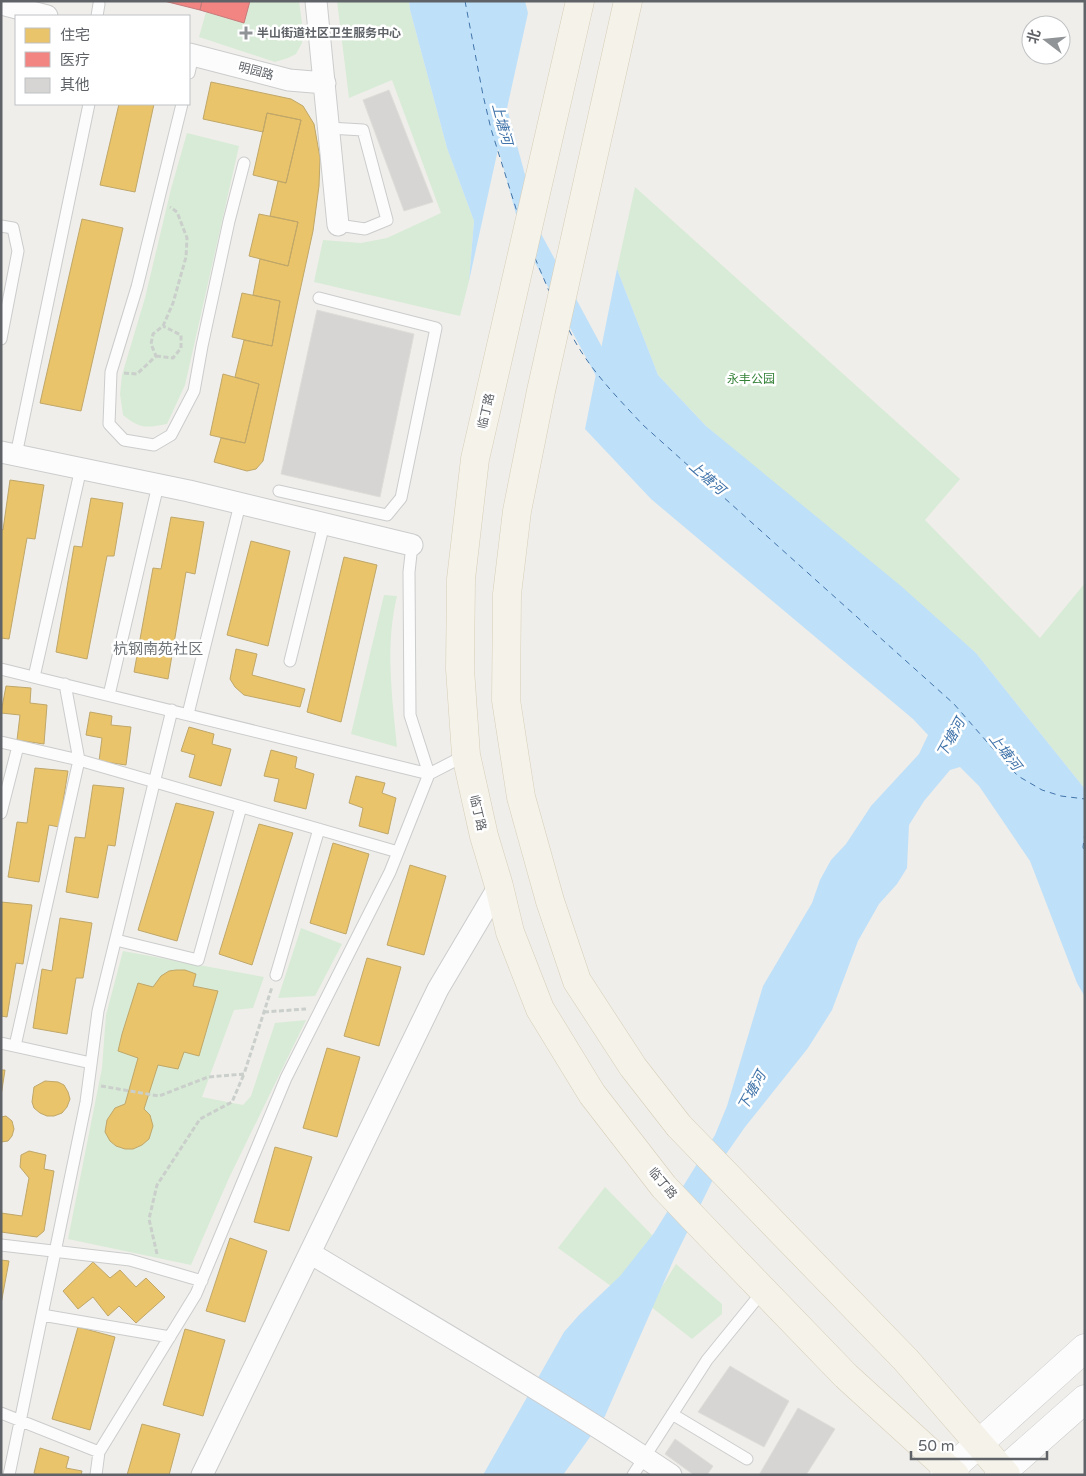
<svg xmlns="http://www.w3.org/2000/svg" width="1086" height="1476" font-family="'Varela Round','Noto Sans SC',sans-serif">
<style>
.green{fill:#d8ebd6}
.water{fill:#bfe0f9}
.homes{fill:#e9c46a;stroke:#c0a769}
.health{fill:#f28482;stroke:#c67a7a}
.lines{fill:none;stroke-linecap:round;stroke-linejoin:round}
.canal{stroke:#bfe0f9;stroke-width:19}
.ferry{stroke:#4174aa;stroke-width:1;stroke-dasharray:6 5;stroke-linecap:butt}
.building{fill:#d6d5d3;stroke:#deddd9}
.lane-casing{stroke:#cbcccc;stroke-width:13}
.street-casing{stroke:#cbcccc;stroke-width:23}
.secondary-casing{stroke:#cacacb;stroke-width:29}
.primary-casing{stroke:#d7ceb8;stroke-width:29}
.path{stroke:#cacfcc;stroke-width:3;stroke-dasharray:5 2.5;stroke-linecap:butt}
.lane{stroke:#fdfcfc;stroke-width:11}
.street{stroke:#fdfcfc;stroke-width:21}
.secondary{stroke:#fdfcfc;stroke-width:28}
.primary{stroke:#f4f2e9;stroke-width:28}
.poi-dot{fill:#919496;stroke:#fff;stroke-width:2}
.labels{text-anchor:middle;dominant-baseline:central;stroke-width:5;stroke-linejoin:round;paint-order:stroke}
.poi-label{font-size:12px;font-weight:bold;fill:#5f6368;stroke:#fff;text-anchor:start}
.street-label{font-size:12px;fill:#5f6368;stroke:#fff}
.park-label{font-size:12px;fill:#348238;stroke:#fff}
.water-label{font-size:14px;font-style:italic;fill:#4174aa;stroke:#fff}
.quarter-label{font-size:15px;fill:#70757a;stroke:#fff}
</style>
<rect width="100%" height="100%" fill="#efeeea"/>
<path class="green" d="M 250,1 L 299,1 L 303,31 L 302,43 L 296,54 L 288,58 L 275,62 L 199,37 L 206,12 L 244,23 Z
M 337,1 L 409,1 L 410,10 L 447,148 L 474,221 L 469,281 L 460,316 L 314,282 L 323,240 L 361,243 L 387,238 L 441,213 L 392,80 L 349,98 Z
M 187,133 L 239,146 L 185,385 L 167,424 C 146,428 140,429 123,415 L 120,394 L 122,375 L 145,298 L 171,189 Z
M 635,187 L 960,479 L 925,520 L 1040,638 L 1085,583 L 1085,789 L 976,653 L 706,426 L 658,375 L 617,269 Z
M 384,595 L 397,596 C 385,646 392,696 397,747 L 351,734 Z
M 301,928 L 342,944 L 315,996 L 278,998 Z
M 123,951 L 264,977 L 253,1008 L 234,1010 L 202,1097 L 243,1105 L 251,1096 L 275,1023 L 306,1020 L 229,1178 L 191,1265 L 68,1239 L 102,1068 L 106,1015 Z
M 605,1187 L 652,1235 L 618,1291 L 558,1248 Z
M 676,1264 L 722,1304 L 722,1314 L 692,1339 L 650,1306 Z"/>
<path class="water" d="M 409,1 L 525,1 L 528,13 L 469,281 L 474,221 L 447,148 L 410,10 Z
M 617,269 L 658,375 L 706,426 L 901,586 L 976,653 L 1085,789 L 1085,997 L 1077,983 L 1030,861 L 979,786 L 960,767 L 950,770 L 924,801 L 909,825 L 907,868 L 897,884 L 879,904 L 858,941 L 832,1010 L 808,1048 L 745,1127 L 724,1157 L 674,1259 L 605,1416 L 563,1475 L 483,1475 L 564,1332 L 579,1315 L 620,1276 L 654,1233 L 715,1135 L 727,1106 L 763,986 L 812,903 L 820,880 L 831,860 L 846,844 L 871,806 L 919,754 L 928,735 L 913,719 L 651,499 L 585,429 Z"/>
<path class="homes" d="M 211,82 L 291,99 L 303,106 L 314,124 L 320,158 L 319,186 L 313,231 L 263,461 L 256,469 L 247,471 L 214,462 L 221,438 L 245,443 L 259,384 L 235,377 L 244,340 L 272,346 L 280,301 L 253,295 L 260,259 L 288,266 L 298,222 L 270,216 L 278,181 L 286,183 L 301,120 L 267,113 L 263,132 L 203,119 Z
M 119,104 L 154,104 L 135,192 L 100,185 Z
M 267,113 L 301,120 L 286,183 L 253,175 Z
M 259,214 L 298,222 L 288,266 L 249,256 Z
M 82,219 L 123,228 L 81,411 L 40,403 Z
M 242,293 L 280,301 L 272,346 L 232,337 Z
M 223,374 L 259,384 L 245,443 L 210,435 Z
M 10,480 L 44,485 L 35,539 L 27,538 L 9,639 L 1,638 L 1,529 L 3,530 Z
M 91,498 L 123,503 L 114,556 L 107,556 L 87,659 L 56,652 L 74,546 L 82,547 Z
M 171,517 L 204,522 L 195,574 L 186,572 L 168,679 L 134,672 L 153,568 L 161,569 Z
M 251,541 L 290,551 L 268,646 L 227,635 Z
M 344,557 L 377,565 L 341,722 L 307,712 Z
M 236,649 L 257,654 L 252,675 L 305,689 L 300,707 L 244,695 L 235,687 L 230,679 Z
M 6,686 L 31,688 L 30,703 L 47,705 L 44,744 L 17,740 L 20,715 L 1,713 Z
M 90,712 L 112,716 L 111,725 L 131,727 L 126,765 L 99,761 L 102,738 L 86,735 Z
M 189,727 L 214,734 L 212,744 L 231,749 L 221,786 L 189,777 L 195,755 L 181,751 Z
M 271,750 L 297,757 L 295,768 L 314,774 L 306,809 L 274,801 L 279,779 L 264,776 Z
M 35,768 L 68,771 L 59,827 L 49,825 L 39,882 L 8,877 L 17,822 L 27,823 Z
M 356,776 L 385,783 L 382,793 L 396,798 L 388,834 L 359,826 L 363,808 L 349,803 Z
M 93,785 L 124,788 L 115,846 L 108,845 L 98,898 L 66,892 L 75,837 L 85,838 Z
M 176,803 L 214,812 L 177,941 L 138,930 Z
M 259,824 L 293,833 L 252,965 L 219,954 Z
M 333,843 L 369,854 L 346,934 L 310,923 Z
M 410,865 L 446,876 L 424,955 L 387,945 Z
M 1,902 L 32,905 L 23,964 L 16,963 L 7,1017 L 1,1016 Z
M 60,918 L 92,923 L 83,978 L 76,978 L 67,1034 L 33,1028 L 42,969 L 52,971 Z
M 367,958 L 401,967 L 379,1046 L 344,1036 Z
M 176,970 L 185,970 L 196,974 L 193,986 L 218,991 L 199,1056 L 184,1052 L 178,1069 L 158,1065 L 144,1109 L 150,1115 L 153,1126 L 149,1139 L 142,1145 L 133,1149 L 125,1149 L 116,1146 L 110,1141 L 105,1132 L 107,1120 L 115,1108 L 125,1104 L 138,1058 L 118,1051 L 122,1034 L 138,983 L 153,987 L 161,976 L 169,971 Z
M 327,1048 L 360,1057 L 337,1137 L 303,1128 Z
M 1,1070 L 5,1070 L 1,1096 Z
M 45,1081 L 58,1082 L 64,1085 L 68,1092 L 70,1099 L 67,1107 L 62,1113 L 54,1116 L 47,1116 L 40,1113 L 34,1108 L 32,1102 L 34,1087 Z
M 6,1116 L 12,1121 L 14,1129 L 12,1136 L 8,1141 L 1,1142 L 1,1117 Z
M 275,1147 L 312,1157 L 289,1231 L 254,1222 Z
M 29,1151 L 46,1155 L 44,1169 L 54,1171 L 44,1231 L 37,1237 L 1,1232 L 1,1213 L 22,1216 L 29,1178 L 20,1167 L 21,1155 Z
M 230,1238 L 267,1251 L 245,1322 L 206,1311 Z
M 1,1260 L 9,1261 L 1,1304 Z
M 93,1262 L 110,1278 L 120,1270 L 136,1287 L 146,1278 L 165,1297 L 136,1323 L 119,1306 L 108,1316 L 93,1297 L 78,1309 L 63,1291 Z
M 78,1327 L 115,1337 L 90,1430 L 52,1419 Z
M 185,1329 L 225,1340 L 203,1416 L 163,1405 Z
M 142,1424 L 180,1434 L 169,1475 L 127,1475 Z
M 40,1448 L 69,1457 L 66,1468 L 82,1471 L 81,1475 L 38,1475 L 34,1473 Z"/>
<path class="health" d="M 164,1 L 202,1 L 200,10 Z
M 202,1 L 250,1 L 244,23 L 200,10 Z"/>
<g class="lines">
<path class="canal" d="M 496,104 L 532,237 L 610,382"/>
<path class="ferry" d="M 465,1 L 483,95 L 491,129 L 518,215
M 535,258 L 549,291
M 569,330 C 587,367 616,396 643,425 L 954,704 L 1001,758 L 1018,776 L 1042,790 L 1061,796 L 1085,799
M 1085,832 L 1083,847 L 1085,855"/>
</g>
<path class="building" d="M 389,90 L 433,202 L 404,211 L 363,100 Z
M 317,310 L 414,334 L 380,497 L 281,474 Z
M 730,1366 L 789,1401 L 764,1447 L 698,1412 Z
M 798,1408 L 835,1429 L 806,1475 L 759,1475 Z
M 675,1439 L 713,1466 L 707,1475 L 694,1475 L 665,1454 Z"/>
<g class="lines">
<g class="lane-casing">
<path id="lane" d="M 97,16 L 99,4
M 189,73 L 193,55
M 182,104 L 137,287 L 111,372 L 109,424 L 124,440 L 154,445 L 171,435 L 194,391 L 202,346 L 229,221 L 244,163
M 329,128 L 363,130 L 387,220 L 365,229 L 338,225
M 1,226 L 13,228 L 18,251 L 1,339
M 16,455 L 89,104
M 279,491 L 387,515 L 401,498 L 436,328 L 319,298
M 290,661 L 324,524
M 1,669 L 429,774 L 466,755
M 34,677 L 81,468
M 109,695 L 158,485
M 188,714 L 240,504
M 1,742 L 79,760 L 398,852
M 1,813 L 18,746
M 116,940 L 198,960 L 241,807
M 276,975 L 319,829
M 1,1043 L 91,1063
M 15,1046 L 79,760 L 65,684
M 1,1245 L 130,1260 L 202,1281
M 42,1315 L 170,1337
M 1,1413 L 99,1452 L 196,1294 L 286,1078 L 390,872 L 429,774 L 410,715 L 409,572 L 412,545
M 672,1414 L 747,1459
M 9,1475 L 86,1102 L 98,1011 L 172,710
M 96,1475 L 99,1452
M 633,1475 L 707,1360 L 763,1291"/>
</g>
<g class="street-casing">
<path id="street" d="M 316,1 L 338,225
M 1,4 L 47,16
M 189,54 L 289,80 L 325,83
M 1,452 L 189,491 L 412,545
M 310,1253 C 431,1326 553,1396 671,1475
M 202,1475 L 438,989 L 499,886"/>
</g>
<g class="secondary-casing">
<path id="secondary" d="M 944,1475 L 1085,1348
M 999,1475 L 1085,1399"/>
</g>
<g class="primary-casing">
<path id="primary" d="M 580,1 L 475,459 L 461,579 L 460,669 L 466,755 L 484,836 L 499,886 L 510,932 L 540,1009 L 592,1094 L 664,1187 L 704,1229 L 846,1376 L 955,1475
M 628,1 L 541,391 L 517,511 L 507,594 L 506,700 L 521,797 L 550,901 L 577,981 L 633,1067 L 679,1126 L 906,1360 L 1006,1475"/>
</g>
<path class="path" d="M 156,356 L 173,358 L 181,348 L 181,335 L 163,326
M 124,373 L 137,374 L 156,356 L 151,344 L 153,334 L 163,326 L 173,303 L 186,257 L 187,238 L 177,212 L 170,207
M 264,1012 L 306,1009
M 101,1086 L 159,1096 L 208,1077 L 244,1074 L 272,987
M 157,1254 L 149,1219 L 157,1185 L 200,1119 L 232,1102 L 244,1074"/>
<use href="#lane" class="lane"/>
<use href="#street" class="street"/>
<use href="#secondary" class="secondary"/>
<use href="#primary" class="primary"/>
</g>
<path class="poi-dot" d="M243.5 25.5h5v5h5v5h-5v5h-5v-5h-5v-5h5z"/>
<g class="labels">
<g class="poi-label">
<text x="257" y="33">半山街道社区卫生服务中心</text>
</g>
<g class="street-label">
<text transform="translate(256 71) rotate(15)">明园路</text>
<text transform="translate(486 411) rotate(-77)">临丁路</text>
<text transform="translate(478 813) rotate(77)">临丁路</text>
<text transform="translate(663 1183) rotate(50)">临丁路</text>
</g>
<g class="park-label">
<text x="751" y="379">永丰公园</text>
</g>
<g class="water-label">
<text transform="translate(502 124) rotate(75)">上塘河</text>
<text transform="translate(707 478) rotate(41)">上塘河</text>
<text transform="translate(951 738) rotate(-61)">下塘河</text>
<text transform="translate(1005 752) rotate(52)">上塘河</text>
<text transform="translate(752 1091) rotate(-61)">下塘河</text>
</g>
<g class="quarter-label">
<text x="158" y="649">杭钢南苑社区</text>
</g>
</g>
<rect width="1086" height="1476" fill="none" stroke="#5f6368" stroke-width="5"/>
<rect x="15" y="15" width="175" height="90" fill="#ffffff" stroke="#bfc1c3"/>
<rect x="25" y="28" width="25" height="15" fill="#e9c46a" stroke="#bfc1c3"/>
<text x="60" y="40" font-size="15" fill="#5f6368">住宅</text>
<rect x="25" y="52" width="25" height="15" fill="#f28482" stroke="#bfc1c3"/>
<text x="60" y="65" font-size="15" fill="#5f6368">医疗</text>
<rect x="25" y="78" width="25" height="15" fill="#d6d5d3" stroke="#bfc1c3"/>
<text x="60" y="90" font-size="15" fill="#5f6368">其他</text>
<g transform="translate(1046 40) rotate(286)"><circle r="24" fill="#ffffff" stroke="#bfc1c3"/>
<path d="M0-4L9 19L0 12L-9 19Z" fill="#919496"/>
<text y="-8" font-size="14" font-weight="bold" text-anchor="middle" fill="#5f6368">北</text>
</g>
<path d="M911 1451v8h136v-8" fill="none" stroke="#5f6368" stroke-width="2.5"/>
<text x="918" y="1451" font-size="15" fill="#5f6368" stroke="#ffffff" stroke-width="4" paint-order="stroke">50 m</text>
</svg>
